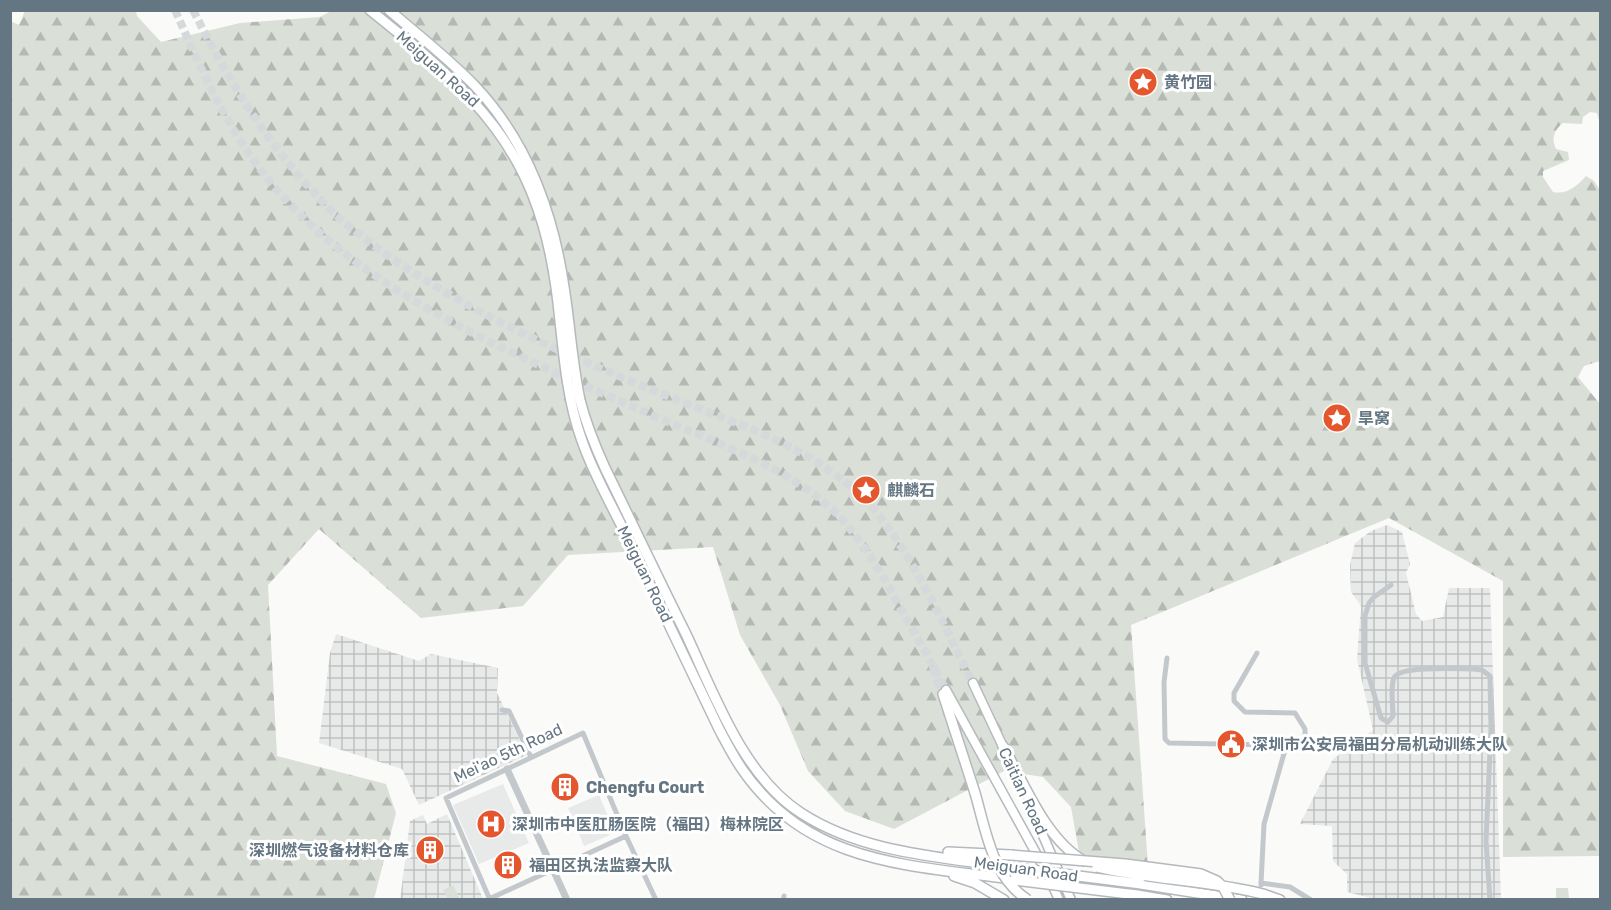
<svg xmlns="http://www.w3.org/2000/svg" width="1611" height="910" font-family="Rubik,'Noto Sans SC',sans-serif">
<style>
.built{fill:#e8e9e9}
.industrial{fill:url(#industrial-grid)}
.forest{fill:url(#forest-firs)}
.pitch{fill:#dadfd7}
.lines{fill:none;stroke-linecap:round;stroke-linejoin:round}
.primary-tunnel{stroke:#d5d9db;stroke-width:8;stroke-dasharray:8 4;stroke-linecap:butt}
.trunk-tunnel{stroke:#d5d9db;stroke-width:9;stroke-dasharray:9 4.5;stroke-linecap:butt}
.primary-casing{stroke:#b5babe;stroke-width:11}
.trunk-casing{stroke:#b4b9bd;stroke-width:12}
.minor{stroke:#c3c8cc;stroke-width:5}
.tertiary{stroke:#c3c8cc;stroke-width:7}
.primary{stroke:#fff;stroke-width:8}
.trunk{stroke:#fff;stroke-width:9}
.trunk-bridge-casing{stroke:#b4b9bd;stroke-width:12;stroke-linecap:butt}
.trunk-bridge{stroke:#fff;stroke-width:9}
.labels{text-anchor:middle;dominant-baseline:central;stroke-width:6;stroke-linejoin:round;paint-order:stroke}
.street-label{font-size:16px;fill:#657683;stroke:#fff}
.poi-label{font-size:16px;font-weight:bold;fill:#657683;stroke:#fff;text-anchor:start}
</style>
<defs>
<pattern id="industrial-grid" width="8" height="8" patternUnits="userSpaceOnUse" patternTransform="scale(1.5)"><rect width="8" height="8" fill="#e8e9e9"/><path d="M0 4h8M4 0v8" fill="none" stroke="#c0c1c2"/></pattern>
<pattern id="forest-firs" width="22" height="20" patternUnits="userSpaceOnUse" patternTransform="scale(1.5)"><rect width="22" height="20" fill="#dadfd7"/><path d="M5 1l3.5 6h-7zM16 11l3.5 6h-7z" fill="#b4b9b4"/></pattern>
</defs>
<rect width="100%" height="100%" fill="#fafaf8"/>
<path class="built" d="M 503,784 L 529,843 L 479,864 L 453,805 Z
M 599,795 L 613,828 L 610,835 L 584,846 L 568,808 Z"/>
<path class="industrial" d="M 1387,525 L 1402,532 L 1410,564 L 1406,573 L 1416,614 L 1422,621 L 1443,617 L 1449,588 L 1490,588 L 1501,899 L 1380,900 L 1347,892 L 1347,874 L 1333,861 L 1332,826 L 1300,824 L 1333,759 L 1373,730 L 1357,659 L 1361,606 L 1351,592 L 1350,565 L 1355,543 L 1371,531 Z
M 336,634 L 419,661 L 431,654 L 498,668 L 497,693 L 527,755 L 419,805 L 402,769 L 319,743 L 330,653 Z
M 447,814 L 483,899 L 400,900 L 410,821 L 423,815 L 427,824 Z"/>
<path class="forest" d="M 333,10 L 1600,11 L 1600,124 L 1597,113 L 1590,112 L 1583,117 L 1582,124 L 1563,123 C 1554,130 1551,139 1556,149 L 1568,152 L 1569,160 L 1543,171 L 1543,177 L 1553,192 C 1567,195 1577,186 1586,176 L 1594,181 L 1600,190 L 1600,361 L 1584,366 L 1578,377 L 1600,404 L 1600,856 L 1503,857 L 1503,581 L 1389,518 L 1131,625 L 1148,866 L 1080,858 L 1071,807 L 1043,777 L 1004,771 L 894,829 L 845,811 L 808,771 L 780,705 L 740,635 L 713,547 L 568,555 L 523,606 L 421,618 L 319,529 L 268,585 L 277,756 L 386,784 L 396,813 L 374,899 L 11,899 L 10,21 L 19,25 L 25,11 L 136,11 L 137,16 L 161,42 L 240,23 L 320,17 Z"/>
<path class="pitch" d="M 453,885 L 460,899 L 448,899 L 443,890 Z
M 1556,888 L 1568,888 L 1569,899 L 1556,899 Z"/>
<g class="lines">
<path class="primary-tunnel" d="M 175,10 C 197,60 220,113 252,158 C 341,284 501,349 638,409 C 694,434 773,461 820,499 C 856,527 880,571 902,611 C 917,637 932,663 946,690
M 193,10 C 225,73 260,133 307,185 C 317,195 326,207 337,216 C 428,294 540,344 650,389 C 717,417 791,438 848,484 C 902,527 941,621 973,683"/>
<path class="trunk-tunnel" d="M 933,666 L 943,694"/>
<g class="primary-casing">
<path id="primary" d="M 973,683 L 1005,751
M 946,690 L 1048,875 L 1059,900
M 1028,801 L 1071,900"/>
</g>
<g class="trunk-casing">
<path id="trunk" d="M 370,10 C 475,94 536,147 556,287 C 563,338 564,389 581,438 C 593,474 613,507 629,541 C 659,604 689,666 719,729 C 726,742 733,756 742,769 C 807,864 907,865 1011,879
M 389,10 C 418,35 448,58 475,86 C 528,142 553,212 564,287 C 570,324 572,363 580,400 C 586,424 595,446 605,468 C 632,523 658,578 685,632 C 714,693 742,775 801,813 C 864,854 944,857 1015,868
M 943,694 L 975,793
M 1003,746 C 1024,783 1046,840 1084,861
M 948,852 L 1011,855
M 954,876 L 975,883 L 1004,900
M 1141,884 L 1242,900
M 1263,894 L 1280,900
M 1137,895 L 1167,900"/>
</g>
<path class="minor" d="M 1391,585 L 1374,597 L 1369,603 L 1365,616 L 1365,663 L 1381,718 L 1388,722 L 1393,716 C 1393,705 1390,688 1394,678 C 1399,665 1459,669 1473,669 L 1482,670 L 1490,676 L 1491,729 L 1486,841 L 1490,900
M 1167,658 L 1164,682 L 1165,739 L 1169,743 L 1274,745 L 1285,750 L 1298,744 L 1305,737 L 1305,729 L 1295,713 L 1245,712 L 1234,701 L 1234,693 L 1257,653
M 502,710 L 509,711 L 531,757
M 1261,883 L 1264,824 L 1285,750
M 1261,885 L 1261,883 L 1290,887 L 1311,900
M 489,899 L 626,836
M 490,900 L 446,798 L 583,733 L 626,836 L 656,900
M 783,900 L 784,896"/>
<path class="tertiary" d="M 507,769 L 567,900"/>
<use href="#primary" class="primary"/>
<use href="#trunk" class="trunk"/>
<g class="trunk-bridge-casing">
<path id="trunk-bridge" d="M 975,793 C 986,831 992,877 1028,900
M 1011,855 L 1125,864 L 1201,874 L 1217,881 L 1223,887 L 1230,900
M 1097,867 C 1152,880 1209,880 1263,894
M 1015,868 L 1141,884
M 1014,880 L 1137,895"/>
</g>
<use href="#trunk-bridge" class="trunk-bridge"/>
</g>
<defs>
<g id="sight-disc" transform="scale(1.5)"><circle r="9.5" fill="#e4572e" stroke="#fff"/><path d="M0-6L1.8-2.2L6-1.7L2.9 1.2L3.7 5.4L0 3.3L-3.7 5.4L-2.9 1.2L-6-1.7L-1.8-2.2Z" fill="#fff"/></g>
<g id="civic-disc" transform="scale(1.5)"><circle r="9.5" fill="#e4572e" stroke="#fff"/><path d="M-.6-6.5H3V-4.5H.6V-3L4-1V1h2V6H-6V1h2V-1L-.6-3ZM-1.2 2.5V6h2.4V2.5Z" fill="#fff"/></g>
<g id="building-disc" transform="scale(1.5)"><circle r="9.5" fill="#e4572e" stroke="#fff"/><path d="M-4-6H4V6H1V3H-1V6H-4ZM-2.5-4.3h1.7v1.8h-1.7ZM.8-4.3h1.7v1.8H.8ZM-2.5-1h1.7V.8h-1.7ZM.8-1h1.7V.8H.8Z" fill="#fff"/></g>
<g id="hospital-disc" transform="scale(1.5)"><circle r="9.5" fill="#e4572e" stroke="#fff"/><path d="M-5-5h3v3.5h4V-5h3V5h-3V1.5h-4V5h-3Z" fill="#fff"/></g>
</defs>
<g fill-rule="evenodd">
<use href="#sight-disc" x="1143" y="82"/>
<use href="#sight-disc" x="1337" y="418"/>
<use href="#sight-disc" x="866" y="490"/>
<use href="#civic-disc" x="1231" y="744"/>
<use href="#building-disc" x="565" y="787"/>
<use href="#hospital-disc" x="491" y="824"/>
<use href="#building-disc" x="430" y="850"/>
<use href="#building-disc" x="508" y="865"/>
</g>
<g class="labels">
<g class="street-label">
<text transform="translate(438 69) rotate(42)">Meiguan Road</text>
<text transform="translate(645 574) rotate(64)">Meiguan Road</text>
<text transform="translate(508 753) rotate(-25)">Mei'ao 5th Road</text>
<text transform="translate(1023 791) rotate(65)">Caitian Road</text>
<text transform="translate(1026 869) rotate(8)">Meiguan Road</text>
</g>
<g class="poi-label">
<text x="1164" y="82">黄竹园</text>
<text x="1358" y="418">旱窝</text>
<text x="887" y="490">麒麟石</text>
<text x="1252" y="744">深圳市公安局福田分局机动训练大队</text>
<text x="586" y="787">Chengfu Court</text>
<text x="512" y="824">深圳市中医肛肠医院（福田）梅林院区</text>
<text x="409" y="850" text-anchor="end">深圳燃气设备材料仓库</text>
<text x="529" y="865">福田区执法监察大队</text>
</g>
</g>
<rect width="1611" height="910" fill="none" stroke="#657683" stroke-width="24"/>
</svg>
